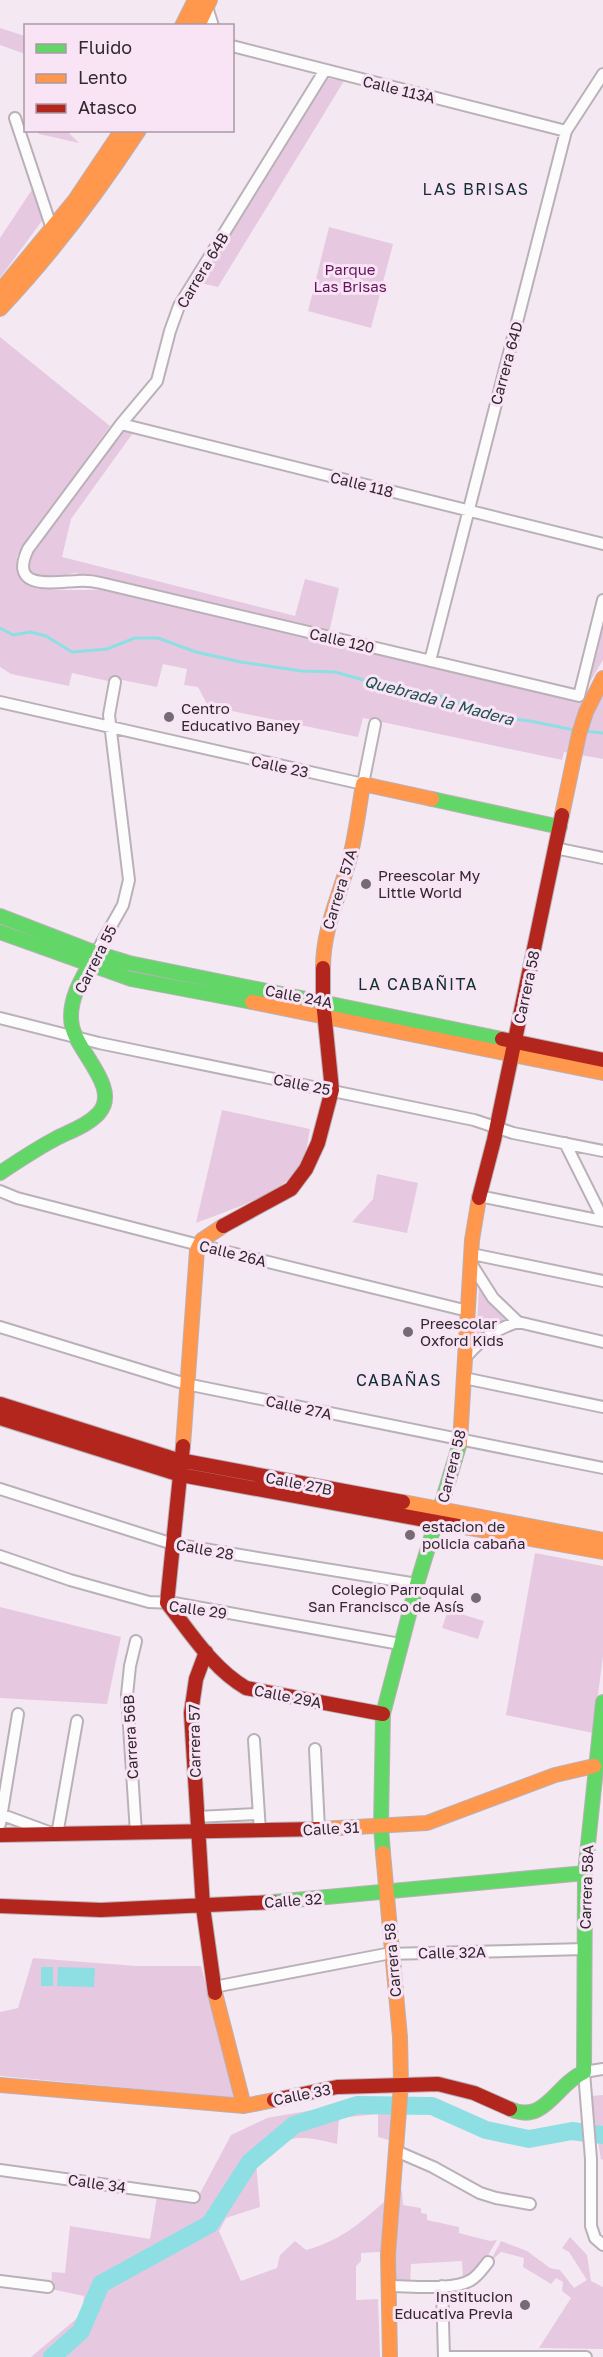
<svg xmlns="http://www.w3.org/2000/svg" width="603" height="2357" font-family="'Golos Text',sans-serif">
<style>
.green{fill:#e6c9e0}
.water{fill:#8ddfe3}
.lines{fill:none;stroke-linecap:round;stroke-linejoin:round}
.stream{stroke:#8ddfe3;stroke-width:3}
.river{stroke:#8ddfe3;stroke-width:18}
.street-casing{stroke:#bab1b8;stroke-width:14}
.fast-casing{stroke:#bab1b8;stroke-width:16}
.slow-casing{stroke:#bab1b8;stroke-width:16}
.jam-casing{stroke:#bab1b8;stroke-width:16}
.street{stroke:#fdfcfd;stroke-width:10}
.fast{stroke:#63d668;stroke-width:14}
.slow{stroke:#ff974d;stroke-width:14}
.jam{stroke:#b3261e;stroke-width:14}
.poi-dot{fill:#756c73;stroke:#f9e4f5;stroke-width:2}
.labels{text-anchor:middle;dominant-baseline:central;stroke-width:6;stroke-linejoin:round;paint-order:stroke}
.street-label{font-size:15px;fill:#30282f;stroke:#f9e4f5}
.park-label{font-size:15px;fill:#62145b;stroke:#f9e4f5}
.poi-label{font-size:15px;fill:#30282f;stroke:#f9e4f5;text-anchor:start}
.neighbourhood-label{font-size:16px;letter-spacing:1.5px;fill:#0e3132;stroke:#f9e4f5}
.water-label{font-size:16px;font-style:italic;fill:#1d5253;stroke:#f9e4f5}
</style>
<rect width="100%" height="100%" fill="#f4e9f2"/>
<path class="green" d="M 0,28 L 25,36 L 25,54 L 0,45 Z
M 326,78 L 344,81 L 218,287 L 201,283 Z
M 37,131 L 67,131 L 79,143 L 39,134 Z
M 35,185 L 44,218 L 0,278 L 0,238 Z
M 329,227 L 393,244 L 371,328 L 308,311 Z
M 0,337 L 110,426 L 17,556 C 17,562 16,570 18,575 C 28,596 85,588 106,590 L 578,701 L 603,692 L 603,759 L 564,752 L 562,760 L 363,718 L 358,737 L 208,706 L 198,687 L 184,685 L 187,669 L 163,664 L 157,687 L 122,680 L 112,682 L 72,673 L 69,686 L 11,674 L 0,667 Z
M 123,430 L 133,433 L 71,519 L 62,557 L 295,616 L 305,579 L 339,588 L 329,633 L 75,573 C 59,576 35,585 27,564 L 32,553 Z
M 603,621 L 603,660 L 582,695 Z
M 222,1110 L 310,1129 C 307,1142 307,1158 299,1169 C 280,1195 226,1211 196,1223 Z
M 377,1174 L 418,1183 L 407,1233 L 352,1222 L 373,1199 Z
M 479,1288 L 499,1311 L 511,1320 L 476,1341 Z
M 535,1553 L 603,1566 L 603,1656 L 593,1733 L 506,1715 Z
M 0,1607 L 121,1637 L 107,1704 L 0,1698 Z
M 448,1610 L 484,1621 L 478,1639 L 442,1628 Z
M 33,1958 L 136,1966 L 201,1966 L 236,2098 L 0,2076 L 0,2012 L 18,2008 Z
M 603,2095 L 603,2159 L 601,2160 L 591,2096 Z
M 382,2098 L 392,2098 L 389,2140 L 378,2137 L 378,2114 L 339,2118 L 337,2144 C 297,2134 287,2134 256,2163 L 260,2207 L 226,2218 L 219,2231 L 241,2281 L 277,2268 L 280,2255 L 295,2241 L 306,2250 C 340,2241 359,2224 384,2202 L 381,2252 L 361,2253 L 361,2261 L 356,2266 L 356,2300 L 378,2299 L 380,2357 L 31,2357 L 82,2314 L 84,2296 L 51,2289 L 52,2272 L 65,2273 L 70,2226 L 150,2239 L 157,2196 L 196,2201 L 231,2135 L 267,2118 Z
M 399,2189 L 402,2191 L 403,2205 L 421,2208 L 421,2213 L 427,2214 L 427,2220 L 459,2227 L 459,2233 L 490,2241 L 497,2240 L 483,2264 L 463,2281 L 462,2261 L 411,2264 L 410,2283 L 397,2283 L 393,2279 Z
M 570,2237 L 587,2255 L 591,2281 L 603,2287 L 603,2349 L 539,2348 L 571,2298 L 562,2291 L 563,2282 L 556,2278 L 551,2284 L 523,2267 L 524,2258 L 501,2252 L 490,2262 L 501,2241 L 527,2251 L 550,2268 L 560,2270 L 574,2288 L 587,2280 L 569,2252 L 562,2248 Z"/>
<path class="water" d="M 41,1967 L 53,1967 L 53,1986 L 41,1986 Z
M 58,1967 L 95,1968 L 94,1987 L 57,1986 Z"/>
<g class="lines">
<path class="stream" d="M 0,628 L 13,635 L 30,632 L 46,636 L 72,652 L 107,649 L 135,638 L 158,638 L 196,652 L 241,662 L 302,671 L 335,672 L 385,686 L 444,697 L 489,716 L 530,721 L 574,730
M 584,731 L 603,733"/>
<path class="river" d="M 52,2357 L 81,2331 L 101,2284 L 210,2224 L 250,2162 L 294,2125 L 357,2105 L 432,2106 L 486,2130 L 529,2139 L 572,2131 L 603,2135"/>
<g class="street-casing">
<path id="street" d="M 207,7 L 213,26
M 232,46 L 566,131
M 325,70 L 179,306 L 170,331 L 157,381 L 121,424 L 28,549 C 8,591 54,582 77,581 C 86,580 93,581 101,583 L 579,696 L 603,600
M 15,118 L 52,229
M 121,424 L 603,544
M 430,661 L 566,131 L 603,74
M 0,702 L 363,784 L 375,724
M 555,848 L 603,858
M 96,953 L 123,905 L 129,880 L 109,715 L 115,682
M 0,1018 L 99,1043 L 474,1120 L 513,1133 L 603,1151
M 565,1143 L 603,1219
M 0,1191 L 17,1198 L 199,1245 L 468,1311
M 479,1196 L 603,1221
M 472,1254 L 603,1281
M 472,1265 L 493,1298 L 518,1322 L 603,1342
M 0,1327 L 186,1384 L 603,1468
M 466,1357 C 481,1339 496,1329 518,1322
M 464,1378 L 603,1407
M 0,1489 L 173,1544 L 417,1584
M 0,1556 L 70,1580 L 149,1602 L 174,1603 L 400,1644
M 136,1641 L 130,1666 L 127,1695 L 136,1833
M 254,1740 L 260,1831
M 315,1749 L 319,1829
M 0,1814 L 57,1835 L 77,1721
M 197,1817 L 258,1814
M 0,1824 L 18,1714
M 214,1987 L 386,1954 L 585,1949
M 603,2069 L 584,2072 L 591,2159 L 591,2226 L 595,2238 L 603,2245
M 396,2151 L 433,2167 L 480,2193 L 496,2198 L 530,2204
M 0,2170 L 194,2197
M 0,2281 L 48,2287
M 389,2286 C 410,2286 454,2291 471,2280 C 478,2276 483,2268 488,2262
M 442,2286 L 444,2357
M 444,2357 L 586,2357"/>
</g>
<g class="fast-casing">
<path id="fast" d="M 432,799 L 560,827
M 0,916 L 96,953 L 129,963 L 502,1039
M 0,932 L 131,979 L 252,1002
M 0,1173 C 18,1161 36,1149 55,1139 C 70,1131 87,1126 99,1113 C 121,1088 77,1052 72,1026 C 67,1002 82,977 94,957
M 383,1853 L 381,1826 L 383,1714 L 417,1584 L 460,1443
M 273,1902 L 585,1873
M 510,2109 C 545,2125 556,2084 584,2072 L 585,1873 L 603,1702"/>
</g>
<g class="slow-casing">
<path id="slow" d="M 182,26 L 195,0
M 198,26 L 210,0
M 0,291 L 75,200 L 122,130
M 0,309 C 52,254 97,194 139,130
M 562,815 L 579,734 L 586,712 L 603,678
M 323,968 C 323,928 340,895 350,857 C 356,833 359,808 363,784 L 432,799
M 252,1002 L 603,1073
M 460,1443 L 472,1240 L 479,1198
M 183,1446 L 197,1250 L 202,1240 L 223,1226
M 403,1502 L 603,1540
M 458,1526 L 603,1552
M 320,1829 L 427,1823 L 555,1775 L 594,1766
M 383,1853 L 400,2037 L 401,2084 L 388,2255 L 390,2357
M 215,1993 L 244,2106
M 0,2085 L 244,2106 L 274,2100"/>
</g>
<g class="jam-casing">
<path id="jam" d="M 502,1039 L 603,1060
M 479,1198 L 494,1140 L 562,815
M 223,1226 L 291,1189 L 306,1169 L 318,1143 L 332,1090 L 323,1001 L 323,968
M 0,1404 L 174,1459 L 403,1502
M 0,1418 L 181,1475 L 458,1526
M 183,1446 L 167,1603 C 191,1633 212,1668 246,1688 L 383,1714
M 206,1652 L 196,1679 L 191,1713 L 203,1907 L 215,1993
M 0,1835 L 320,1829
M 0,1906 L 101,1910 L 273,1902
M 274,2100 L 337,2087 L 438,2084 L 474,2093 L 510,2109"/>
</g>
<use href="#street" class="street"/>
<use href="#fast" class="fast"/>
<use href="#slow" class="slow"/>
<use href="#jam" class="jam"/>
</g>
<g class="poi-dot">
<circle cx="169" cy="717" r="6"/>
<circle cx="366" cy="884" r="6"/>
<circle cx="408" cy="1332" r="6"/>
<circle cx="410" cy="1535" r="6"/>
<circle cx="476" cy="1598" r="6"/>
<circle cx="525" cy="2305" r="6"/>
</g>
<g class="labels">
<g class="street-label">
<text transform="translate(399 89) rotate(14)">Calle 113A</text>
<text transform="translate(202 270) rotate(-59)">Carrera 64B</text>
<text transform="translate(506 363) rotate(-75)">Carrera 64D</text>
<text transform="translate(362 484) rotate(14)">Calle 118</text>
<text transform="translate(342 640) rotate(13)">Calle 120</text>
<text transform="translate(280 766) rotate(12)">Calle 23</text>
<text transform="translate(339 889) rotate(-73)">Carrera 57A</text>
<text transform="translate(95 959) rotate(-63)">Carrera 55</text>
<text transform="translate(526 987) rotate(-78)">Carrera 58</text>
<text transform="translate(299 996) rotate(11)">Calle 24A</text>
<text transform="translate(302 1084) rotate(11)">Calle 25</text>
<text transform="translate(233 1253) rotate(14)">Calle 26A</text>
<text transform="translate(299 1407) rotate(12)">Calle 27A</text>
<text transform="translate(451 1466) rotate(-76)">Carrera 58</text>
<text transform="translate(299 1483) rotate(11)">Calle 27B</text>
<text transform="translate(205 1549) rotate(10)">Calle 28</text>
<text transform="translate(198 1609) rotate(8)">Calle 29</text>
<text transform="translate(288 1696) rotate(11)">Calle 29A</text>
<text transform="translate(130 1737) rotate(-93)">Carrera 56B</text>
<text transform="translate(194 1741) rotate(-91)">Carrera 57</text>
<text transform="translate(331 1828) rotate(-3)">Calle 31</text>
<text transform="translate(586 1887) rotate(-88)">Carrera 58A</text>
<text transform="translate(293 1900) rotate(-4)">Calle 32</text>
<text transform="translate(452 1952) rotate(-1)">Calle 32A</text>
<text transform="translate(392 1960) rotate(-95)">Carrera 58</text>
<text transform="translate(302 2094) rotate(-11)">Calle 33</text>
<text transform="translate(97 2183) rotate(8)">Calle 34</text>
</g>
<g class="park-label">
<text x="350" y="269">Parque<tspan x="350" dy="17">Las Brisas</tspan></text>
</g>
<g class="poi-label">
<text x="181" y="708">Centro<tspan x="181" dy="17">Educativo Baney</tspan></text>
<text x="378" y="875">Preescolar My<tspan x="378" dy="17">Little World</tspan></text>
<text x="420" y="1323">Preescolar<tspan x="420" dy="17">Oxford Kids</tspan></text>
<text x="422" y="1526">estacion de<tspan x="422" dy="17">policia cabaña</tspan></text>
<text x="464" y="1589" text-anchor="end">Colegio Parroquial<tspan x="464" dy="17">San Francisco de Asís</tspan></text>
<text x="513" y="2296" text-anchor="end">Institucion<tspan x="513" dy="17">Educativa Previa</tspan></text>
</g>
<g class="neighbourhood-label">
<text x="476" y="189">LAS BRISAS</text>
<text x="418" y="984">LA CABAÑITA</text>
<text x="399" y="1380">CABAÑAS</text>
</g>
<g class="water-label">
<text transform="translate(439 700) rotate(15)">Quebrada la Madera</text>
</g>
</g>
<rect x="24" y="24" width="210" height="108" fill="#f9e4f5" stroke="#a999a6" stroke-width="1.5"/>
<rect x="36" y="44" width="30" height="9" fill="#63d668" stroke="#a999a6" stroke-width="1.5"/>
<text x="78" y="54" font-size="18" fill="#30282f">Fluido</text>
<rect x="36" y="74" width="30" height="9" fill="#ff974d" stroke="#a999a6" stroke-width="1.5"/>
<text x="78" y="84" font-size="18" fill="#30282f">Lento</text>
<rect x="36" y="104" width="30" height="9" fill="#b3261e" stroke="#a999a6" stroke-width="1.5"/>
<text x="78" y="114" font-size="18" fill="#30282f">Atasco</text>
</svg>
